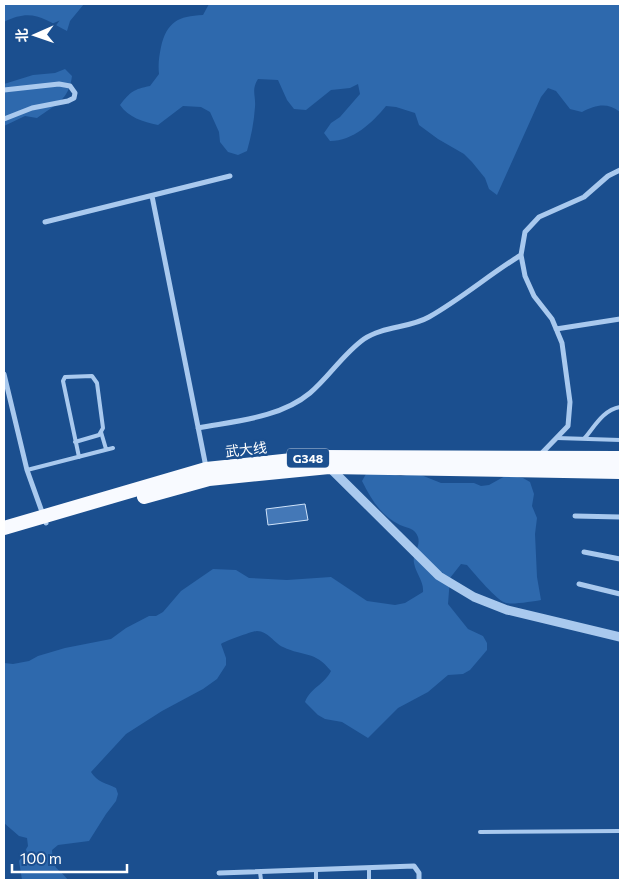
<svg xmlns="http://www.w3.org/2000/svg" width="624" height="884" font-family="Commissioner,'Noto Sans SC',sans-serif">
<style>
.green{fill:#2e69ad}
.building{fill:#4478b7;stroke:#cfe3fa}
.lines{fill:none;stroke-linecap:round;stroke-linejoin:round}
.service{stroke:#a9c9ee;stroke-width:4}
.minor{stroke:#a9c9ee;stroke-width:5}
.tertiary{stroke:#a9c9ee;stroke-width:9}
.trunk{stroke:#f8faff;stroke-width:14}
.labels{text-anchor:middle;dominant-baseline:central;stroke-width:5;stroke-linejoin:round;paint-order:stroke}
.shield{fill:#1b4f8f;stroke:#bbcadd;stroke-width:1}
.shield-label{font-size:12px;font-weight:bold;fill:#fff}
.street-label{font-size:14px;fill:#fff;stroke:#1b4f8f}
</style>
<rect width="100%" height="100%" fill="#1b4f8f"/>
<path class="green" d="M 4,4 L 84,4 L 70,21 L 67,31 C 43,18 31,8 4,22 Z
M 209,4 L 620,4 L 620,112 C 607,102 596,105 582,112 L 570,109 L 556,91 L 548,88 L 541,97 L 497,195 L 489,189 L 485,178 L 472,162 L 464,154 L 438,139 L 419,125 L 415,113 L 396,107 L 386,106 C 372,123 353,141 330,141 L 324,133 L 331,123 L 340,117 L 360,94 L 358,84 L 350,88 L 331,90 L 306,110 L 294,109 L 287,100 L 278,80 L 258,79 C 251,90 256,95 255,107 C 254,122 251,137 247,151 L 238,155 L 228,152 L 220,142 L 219,132 L 210,112 L 201,107 L 183,106 L 158,125 C 143,122 128,117 120,105 C 130,92 134,89 150,86 L 159,74 C 158,64 159,57 161,47 C 167,22 178,16 203,15 Z
M 65,69 L 72,76 C 69,100 56,104 37,118 L 25,116 L 4,126 L 4,84 L 33,75 L 55,73 Z
M 384,473 L 401,476 L 416,473 L 441,483 L 474,483 L 481,486 L 489,485 L 507,475 L 523,478 L 530,482 L 534,494 L 532,506 L 537,518 L 535,534 L 537,577 L 541,600 C 535,601 512,605 506,603 C 497,601 475,574 467,565 L 461,564 L 450,578 L 448,604 L 468,629 L 483,636 L 487,643 L 487,650 L 470,670 L 463,674 L 448,675 L 428,692 L 398,708 L 368,738 L 342,722 L 325,719 L 318,715 L 305,702 C 310,688 324,685 331,671 C 314,650 304,657 283,647 C 274,643 268,631 257,631 C 253,631 226,641 221,644 L 226,658 L 226,665 L 217,679 L 203,689 L 162,711 L 126,734 L 91,772 C 97,782 106,783 116,788 L 118,794 L 116,801 L 106,814 L 89,841 L 58,845 L 52,850 C 53,871 57,866 68,880 L 22,880 L 19,861 L 28,846 L 27,838 L 19,836 L 4,823 L 4,663 L 13,664 L 29,661 L 38,656 L 65,648 L 111,639 L 126,628 L 149,616 L 156,616 L 163,612 L 181,591 L 213,569 L 236,570 L 249,578 L 287,580 L 331,577 L 367,601 L 395,605 L 405,603 L 423,592 C 424,581 416,574 414,563 C 412,553 421,547 418,537 C 415,528 407,528 400,525 C 381,516 371,499 362,481 L 366,474 Z"/>
<path class="building" d="M 305,504 L 308,520 L 268,525 L 266,509 Z"/>
<g class="lines">
<path class="service" d="M 101,432 L 106,449
M 557,438 L 620,440
M 584,439 C 595,426 603,410 620,407
M 75,442 L 99,435 L 103,428 L 97,383 L 92,376 L 65,377 L 63,381 L 79,457
M 27,470 L 113,448
M 480,832 L 620,831
M 369,868 L 369,880
M 316,870 L 316,880
M 260,872 L 261,880"/>
<path class="minor" d="M 4,90 L 59,84 L 70,86 L 75,93 L 74,98 L 68,101 L 32,108 L 4,119
M 152,196 L 206,467
M 45,222 L 230,176
M 556,329 L 620,319
M 4,374 L 27,470 L 46,523
M 198,428 C 235,421 280,418 310,393 C 329,377 343,354 364,339 C 383,326 410,328 429,317 C 461,299 490,274 521,255
M 540,455 L 568,426 L 570,402 L 562,343 L 552,319 L 534,296 L 525,276 L 521,255 L 525,232 L 539,217 L 584,197 L 608,176 L 620,170
M 575,516 L 620,517
M 584,552 L 620,559
M 579,584 L 620,594
M 219,873 L 414,866 L 419,873 L 419,880"/>
<path class="tertiary" d="M 327,465 L 439,576 L 474,597 L 507,610 L 620,637"/>
<path class="trunk" d="M 144,497 L 209,479 L 329,467 L 620,472
M 4,528 L 206,469 L 320,457 L 620,458"/>
</g>
<g class="labels">
<rect class="shield" x="287" y="448.5" width="42" height="19" rx="4"/>
<g class="shield-label">
<text x="308" y="458">G348</text>
</g>
<g class="street-label">
<text transform="translate(246 449) rotate(-6)">武大线</text>
</g>
</g>
<rect width="624" height="884" fill="none" stroke="#ffffff" stroke-width="10"/>
<g transform="translate(35 35) rotate(268)" stroke="#1b4f8f" stroke-width="4" paint-order="stroke">
<path d="M0-4L9 19L0 12L-9 19Z" fill="#ffffff"/>
<text y="-8" font-size="14" font-weight="bold" text-anchor="middle" fill="#ffffff">北</text>
</g>
<path d="M12 864v8h115v-8" fill="none" stroke="#ffffff" stroke-width="2.5"/>
<text x="20" y="864" font-size="15" fill="#ffffff" stroke="#1b4f8f" stroke-width="4" paint-order="stroke">100 m</text>
</svg>
